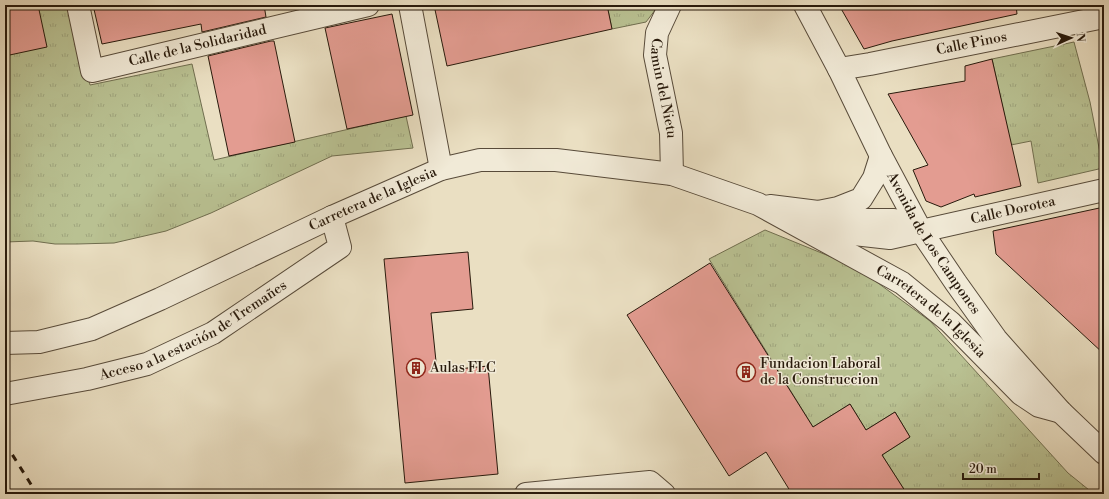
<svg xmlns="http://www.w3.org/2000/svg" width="1109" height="499" font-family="'Libre Bodoni',serif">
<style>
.grass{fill:url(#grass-tufts);stroke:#706e4f}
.building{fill:#e39c91;stroke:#281a0c}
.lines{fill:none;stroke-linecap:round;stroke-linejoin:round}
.minor-casing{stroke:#584b3a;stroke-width:24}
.minor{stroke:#f1ead7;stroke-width:22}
.rail{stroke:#281a0c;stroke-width:3;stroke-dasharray:7 7;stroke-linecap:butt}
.labels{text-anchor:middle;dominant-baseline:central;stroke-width:3;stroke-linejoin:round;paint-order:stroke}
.street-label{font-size:14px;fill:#281a0c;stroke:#f1ead7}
.poi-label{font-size:14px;fill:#281a0c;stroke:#f1ead7;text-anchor:start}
</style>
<defs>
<pattern id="grass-tufts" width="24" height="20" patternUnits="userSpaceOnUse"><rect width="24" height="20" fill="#b9c192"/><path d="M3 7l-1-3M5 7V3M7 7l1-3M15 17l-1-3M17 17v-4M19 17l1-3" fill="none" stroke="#9fa57d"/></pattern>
</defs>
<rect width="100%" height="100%" fill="#eadfc2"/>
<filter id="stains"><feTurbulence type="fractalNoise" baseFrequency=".005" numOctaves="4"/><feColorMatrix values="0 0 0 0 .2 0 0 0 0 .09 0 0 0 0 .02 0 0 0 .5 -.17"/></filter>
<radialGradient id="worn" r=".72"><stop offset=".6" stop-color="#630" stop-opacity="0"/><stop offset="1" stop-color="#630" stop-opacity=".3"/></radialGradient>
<path class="grass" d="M 5,5 L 72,5 L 90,85 L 192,64 L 214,160 L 406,116 L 413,148 L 332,156 L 211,213 L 166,231 L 114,243 L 77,244 L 55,244 L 33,241 L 5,242 Z
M 607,5 L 659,5 L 646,22 L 612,29 Z
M 1074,42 L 1090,102 L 1103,168 L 1038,183 L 1031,141 L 1011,145 L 992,59 Z
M 765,230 L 856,267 L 930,321 L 1068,473 L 1094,494 L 930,494 L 928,491 L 922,494 L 907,494 L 882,455 L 910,437 L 895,412 L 866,430 L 850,404 L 813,427 L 709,259 Z"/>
<path class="building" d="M 5,5 L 38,5 L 47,47 L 5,56 Z
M 93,5 L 264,5 L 266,17 L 202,32 L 201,24 L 102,44 Z
M 434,5 L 607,5 L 612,29 L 447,66 Z
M 839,5 L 1016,5 L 1017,14 L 892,41 L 864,49 Z
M 392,14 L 413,115 L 347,129 L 325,28 Z
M 271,41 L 274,41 L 295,142 L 229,156 L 208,56 Z
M 992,59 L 1021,186 L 975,197 L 974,194 L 941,207 L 926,201 L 913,170 L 928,165 L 888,94 L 965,81 L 965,66 Z
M 1104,207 L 1104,354 L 996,254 L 993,231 Z
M 468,252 L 473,309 L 431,313 L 437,371 L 488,366 L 498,474 L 405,483 L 384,259 Z
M 710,263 L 813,427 L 850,404 L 866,430 L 895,412 L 910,437 L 882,455 L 907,494 L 792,494 L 766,452 L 729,476 L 627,315 Z"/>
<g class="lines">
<g class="minor-casing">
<g id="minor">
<path id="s1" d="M 78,5 L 92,71 L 368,5"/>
<path d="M 410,5 L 441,169"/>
<path id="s2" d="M 670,5 L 657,33 L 655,55 L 671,133 L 672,174"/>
<path id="s3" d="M 805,5 L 839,69 L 881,156 L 921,231 L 956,283 L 996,339 L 1061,412 L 1104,453"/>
<path id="s4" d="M 839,69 L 870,64 L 1104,17"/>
<path d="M 770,206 L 818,212 L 846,220 L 894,220 L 921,231"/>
<path d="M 818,212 L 838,208 L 861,199 L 874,178 L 881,156"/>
<path id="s5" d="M 811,226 L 845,233 L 890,238 L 1104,190"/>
<path id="s6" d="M 5,343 L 39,342 L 92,329 L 160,299 L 332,217 L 441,169 L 480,160 L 556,160 L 672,174 L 758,204 L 902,283 L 950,322 L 1021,394 L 1039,406 L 1061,412"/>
<path id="s7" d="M 5,394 L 87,379 L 147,364 L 213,333 L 340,247 L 332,217"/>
<path d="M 526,494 L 650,482 L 664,494"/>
</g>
</g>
<use href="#minor" class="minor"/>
<path class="rail" d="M 5,443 L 37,494"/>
</g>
<defs>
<g id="building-ring" transform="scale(1)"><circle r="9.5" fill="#f1ead7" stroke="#8f2418" stroke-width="1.5"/><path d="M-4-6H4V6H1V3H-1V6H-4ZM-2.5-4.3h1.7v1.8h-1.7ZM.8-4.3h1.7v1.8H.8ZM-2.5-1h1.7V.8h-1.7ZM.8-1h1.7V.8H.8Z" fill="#8f2418"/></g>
</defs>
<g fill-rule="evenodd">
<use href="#building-ring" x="416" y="368"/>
<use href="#building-ring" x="746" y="372"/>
</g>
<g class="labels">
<g class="street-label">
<text stroke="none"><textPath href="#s4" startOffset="135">Calle Pinos</textPath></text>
<text stroke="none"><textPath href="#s1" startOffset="176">Calle de la Solidaridad</textPath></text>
<text stroke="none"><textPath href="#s2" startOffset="87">Camin del Nietu</textPath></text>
<text stroke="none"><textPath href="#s6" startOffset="398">Carretera de la Iglesia</textPath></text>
<text stroke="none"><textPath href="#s5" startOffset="206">Calle Dorotea</textPath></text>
<text stroke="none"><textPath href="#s3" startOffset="271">Avenida de Los Campones</textPath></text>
<text stroke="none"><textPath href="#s6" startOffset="1001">Carretera de la Iglesia</textPath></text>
<text stroke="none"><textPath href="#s7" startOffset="201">Acceso a la estación de Tremañes</textPath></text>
</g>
<g class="poi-label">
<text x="760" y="364">Fundacion Laboral<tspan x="760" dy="16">de la Construccion</tspan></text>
<text x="430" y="368">Aulas FLC</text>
</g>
</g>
<rect width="1109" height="499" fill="none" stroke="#eadfc2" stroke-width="20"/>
<rect x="6" y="6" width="1097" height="487" fill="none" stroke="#281a0c" stroke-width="2"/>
<rect x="10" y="10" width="1089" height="479" fill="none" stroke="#281a0c"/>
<g transform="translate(1071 38) rotate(87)" stroke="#f1ead7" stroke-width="3" paint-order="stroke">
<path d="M0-3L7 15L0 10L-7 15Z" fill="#281a0c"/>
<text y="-6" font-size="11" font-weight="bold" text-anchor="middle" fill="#281a0c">N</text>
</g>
<path d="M963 473v6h76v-6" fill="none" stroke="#281a0c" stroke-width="2"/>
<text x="969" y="473" font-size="12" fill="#281a0c" stroke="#f1ead7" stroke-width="3" paint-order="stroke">20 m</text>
<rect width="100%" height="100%" filter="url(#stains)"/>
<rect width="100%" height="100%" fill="url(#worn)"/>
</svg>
